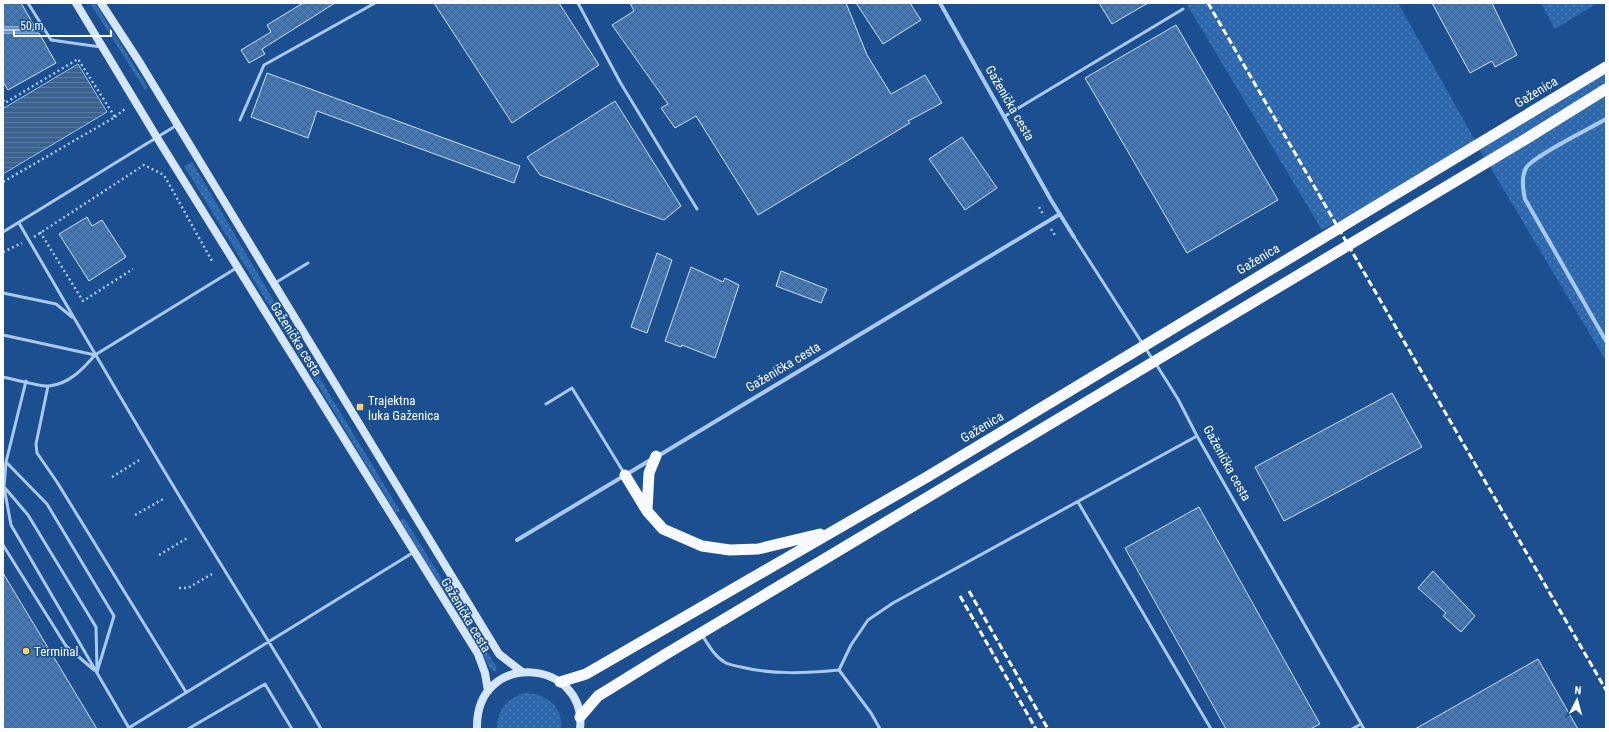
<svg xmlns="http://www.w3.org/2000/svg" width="1609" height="732" font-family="'Roboto Condensed',sans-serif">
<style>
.grass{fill:url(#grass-dots)}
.water{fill:url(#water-rules);stroke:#9cc4f0}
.building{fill:url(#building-cross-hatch);stroke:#cfe3fa}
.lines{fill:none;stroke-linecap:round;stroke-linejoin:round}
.path{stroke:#a9c9ee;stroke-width:2.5;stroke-dasharray:2 3;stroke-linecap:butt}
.service{stroke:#a9c9ee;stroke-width:3}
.minor{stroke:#a9c9ee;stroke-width:4}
.secondary{stroke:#d6e6fa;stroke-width:8}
.trunk{stroke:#f8faff;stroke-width:11}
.rail{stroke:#fff;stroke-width:3;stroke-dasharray:7 3;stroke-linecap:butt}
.poi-dot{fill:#ffd166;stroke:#1b4f8f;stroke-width:1.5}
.labels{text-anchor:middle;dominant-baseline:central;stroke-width:3;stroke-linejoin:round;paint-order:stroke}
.street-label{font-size:13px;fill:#fff;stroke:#1b4f8f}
.poi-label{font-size:13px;fill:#fff;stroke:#1b4f8f;text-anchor:start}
</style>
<defs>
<pattern id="grass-dots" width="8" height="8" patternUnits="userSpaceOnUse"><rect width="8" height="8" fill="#2e69ad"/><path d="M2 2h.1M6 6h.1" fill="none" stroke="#4d80b9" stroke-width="1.8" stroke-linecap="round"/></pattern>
<pattern id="water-rules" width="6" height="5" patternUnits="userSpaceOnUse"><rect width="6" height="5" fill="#3c6290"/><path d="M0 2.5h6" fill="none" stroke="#597aa1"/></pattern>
<pattern id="building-cross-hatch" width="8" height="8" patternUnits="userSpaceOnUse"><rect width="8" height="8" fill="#4478b7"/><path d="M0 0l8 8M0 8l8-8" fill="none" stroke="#486282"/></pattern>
</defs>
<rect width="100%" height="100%" fill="#1b4f8f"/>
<path class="grass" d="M 90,3 L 95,3 L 148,88 L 145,90 Z
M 1186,3 L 1398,3 L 1477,144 L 1606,67 L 1606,361 L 1477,145 L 1322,230 Z
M 1541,3 L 1596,3 L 1596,4 L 1555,29 Z
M 192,162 L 301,347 L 400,511 L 396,513 L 184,166 Z
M 404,518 L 497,668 L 495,672 L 490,668 L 484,656 L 400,520 Z
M 524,693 C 545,693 564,706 561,729 L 497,729 C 497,710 507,699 524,693 Z"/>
<path class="water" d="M 78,64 L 107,112 L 3,174 L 3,106 L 4,108 Z"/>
<path class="building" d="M 3,3 L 21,3 L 35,27 L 3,27 Z
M 303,3 L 335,3 L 262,49 L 265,54 L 249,63 L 241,50 L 271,32 L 267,25 Z
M 434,3 L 559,3 L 599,65 L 512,123 Z
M 630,3 L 846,3 L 867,55 L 891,94 L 925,75 L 942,103 L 908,121 L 910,123 L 758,215 L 696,116 L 675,128 L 661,108 L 668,104 L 612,25 L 634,11 Z
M 856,3 L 910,3 L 921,20 L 883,44 Z
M 1099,3 L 1148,3 L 1112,24 Z
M 1432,3 L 1492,3 L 1517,55 L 1495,67 L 1492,61 L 1470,73 Z
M 1176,25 L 1278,200 L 1187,253 L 1085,78 Z
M 3,33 L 39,33 L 56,63 L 8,90 L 3,82 Z
M 267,73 L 520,166 L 514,183 L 317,111 L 308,138 L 251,117 Z
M 615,101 L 681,206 L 664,220 L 540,175 L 527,157 Z
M 962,137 L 997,188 L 965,210 L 929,159 Z
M 87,217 L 92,226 L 102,220 L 126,257 L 89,281 L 59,234 Z
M 657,253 L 672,260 L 647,333 L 631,327 Z
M 691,267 L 723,282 L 725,278 L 739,285 L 715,358 L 682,345 L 681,347 L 665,341 Z
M 781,271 L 827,289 L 821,303 L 776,286 Z
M 1392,393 L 1422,447 L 1284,521 L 1255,467 Z
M 1199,507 L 1320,724 L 1310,729 L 1226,729 L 1125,548 Z
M 1433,571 L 1475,616 L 1461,632 L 1443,616 L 1446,613 L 1418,588 Z
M 3,573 L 97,729 L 3,729 Z
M 1538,659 L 1578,729 L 1415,729 Z"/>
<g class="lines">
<path class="path" d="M 3,100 L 5,103 L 78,59 L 115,117 L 3,182
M 115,117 L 126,108
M 1039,207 L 1044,216
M 1051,229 L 1056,237
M 40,232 L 83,301 L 133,269
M 34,237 L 144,165 L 164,175 L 212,261
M 3,252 L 22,243
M 112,477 L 141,459
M 135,515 L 165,498
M 159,555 L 189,537
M 179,588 L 188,588 L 212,574"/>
<path class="service" d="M 28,3 L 51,40 L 101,47
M 578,3 L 620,82 L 697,209
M 3,30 L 44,30
M 1005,116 L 1183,9
M 240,120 L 264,65 L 375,3
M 19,223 C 82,332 145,441 211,548 C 248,609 286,668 321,729
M 3,232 L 177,125
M 1074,237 L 1153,360
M 275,283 L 308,263
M 3,293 L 56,304 L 72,317
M 3,335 L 95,355
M 1156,364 L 1178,399 L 1197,436 L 1364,729
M 3,377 C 13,379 41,387 49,386 C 69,384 83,369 95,355 L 238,267
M 26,381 L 6,462 L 4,487 L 11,525 L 129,728
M 48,386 L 36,444 L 37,453 L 57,482 L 186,692
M 546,404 L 572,388 L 624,473
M 6,462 L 47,504 L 114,616 L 97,672
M 5,488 L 28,515 L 96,627 L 97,669
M 1078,502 L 1211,729
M 3,545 L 66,646 L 94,670
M 702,635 C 709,646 715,657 726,663 C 730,665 736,666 741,667 C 773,675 807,673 839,670 L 851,645 L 868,620 L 893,603 L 1197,436
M 839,670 L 871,713 L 880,729
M 127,729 L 414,552
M 188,729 L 265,684 L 292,729
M 1352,729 L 1361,724"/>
<path class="minor" d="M 940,3 L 1051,200 L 1074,237
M 1606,119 C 1591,128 1533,156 1526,168 C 1521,178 1523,189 1525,199 L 1606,341
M 658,456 L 1060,214
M 517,540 L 652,459"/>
<path class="secondary" d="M 76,3 L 156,136 L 478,654 L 485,673 L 488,691
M 101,3 L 140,63 L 499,654 L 522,672
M 477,729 C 475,648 588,659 580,729"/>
<path class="trunk" d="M 625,475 L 647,511 L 663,529 L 702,546 L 730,550 L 758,549 L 820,534
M 647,510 L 649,473 L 656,456
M 560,682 L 586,674 L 927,477 L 1606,67
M 580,717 L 598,696 L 666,654 L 1529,137 L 1606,89"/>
<path class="rail" d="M 1208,3 L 1606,690
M 969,591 L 1048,729
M 960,596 L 1036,729"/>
</g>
<g class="poi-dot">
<rect x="356" y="403" width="8" height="8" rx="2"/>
<circle cx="26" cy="651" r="4"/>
</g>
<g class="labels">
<g class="street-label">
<text transform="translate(1536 92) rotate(-31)">Gaženica</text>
<text transform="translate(1010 103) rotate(60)">Gaženička cesta</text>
<text transform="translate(1258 259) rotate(-31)">Gaženica</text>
<text transform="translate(296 339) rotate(58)">Gaženička cesta</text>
<text transform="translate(783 367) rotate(-31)">Gaženička cesta</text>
<text transform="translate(982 427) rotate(-31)">Gaženica</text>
<text transform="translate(1227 463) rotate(61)">Gaženička cesta</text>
<text transform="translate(466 615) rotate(59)">Gaženička cesta</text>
</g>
<g class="poi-label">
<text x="368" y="400">Trajektna<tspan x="368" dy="15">luka Gaženica</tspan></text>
<text x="34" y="651">Terminal</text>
</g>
</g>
<rect width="1609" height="732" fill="none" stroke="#ffffff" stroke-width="8"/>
<g transform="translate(1577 700) rotate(6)" stroke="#1b4f8f" stroke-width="3" paint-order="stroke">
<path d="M0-3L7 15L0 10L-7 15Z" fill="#ffffff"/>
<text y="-6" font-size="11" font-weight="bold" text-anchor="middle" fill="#ffffff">N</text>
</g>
<path d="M14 30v6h97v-6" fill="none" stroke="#ffffff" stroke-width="2"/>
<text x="20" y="30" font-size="12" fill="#ffffff" stroke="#1b4f8f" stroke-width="3" paint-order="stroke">50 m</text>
</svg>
